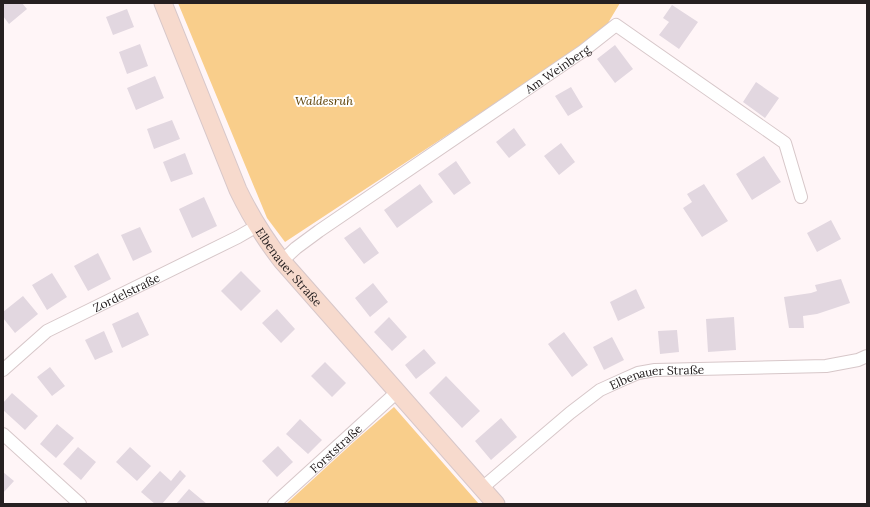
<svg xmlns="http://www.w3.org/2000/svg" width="870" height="507" font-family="Lora,serif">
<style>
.green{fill:#f9ce8b}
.building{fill:#e2d7e0}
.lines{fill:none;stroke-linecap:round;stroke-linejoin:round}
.street-casing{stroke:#d7c7c9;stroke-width:14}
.secondary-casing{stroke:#d7c7c9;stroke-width:19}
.street{stroke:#fff;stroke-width:12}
.secondary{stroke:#f7dacd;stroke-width:17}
.labels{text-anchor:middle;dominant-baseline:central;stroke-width:4;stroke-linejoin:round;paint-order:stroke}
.street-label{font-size:12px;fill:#262021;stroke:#fff}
.park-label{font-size:12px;font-style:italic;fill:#5b3e01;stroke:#fff}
</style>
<rect width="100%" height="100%" fill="#fff5f7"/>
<path class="green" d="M 178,3 L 620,3 L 602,33 L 285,242 L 267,218 Z
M 394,407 L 479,504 L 286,504 L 356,440 Z"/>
<path class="building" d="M 3,3 L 22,3 L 27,9 L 9,24 L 3,16 Z
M 672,5 L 698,22 L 679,49 L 659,35 L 669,22 L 663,18 Z
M 127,9 L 134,27 L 113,35 L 106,17 Z
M 140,44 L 148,66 L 127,74 L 119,52 Z
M 615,45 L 633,69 L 615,83 L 597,59 Z
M 155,76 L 164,98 L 136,110 L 127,88 Z
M 756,82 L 779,98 L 765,118 L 743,102 Z
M 571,87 L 583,107 L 568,116 L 555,96 Z
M 172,120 L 180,139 L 154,149 L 147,129 Z
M 514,128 L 526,145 L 509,158 L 496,142 Z
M 561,143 L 575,162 L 559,175 L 544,156 Z
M 185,153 L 193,174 L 171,182 L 163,162 Z
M 764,156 L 781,182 L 752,200 L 736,174 Z
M 456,161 L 471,183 L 454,195 L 438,174 Z
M 420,184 L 433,202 L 397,228 L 384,210 Z
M 704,184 L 728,221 L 702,237 L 683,208 L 692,202 L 687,194 Z
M 204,197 L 217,226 L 192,238 L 179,209 Z
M 831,220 L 841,239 L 817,252 L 807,233 Z
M 140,227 L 152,252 L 133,261 L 121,235 Z
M 360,227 L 379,253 L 364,264 L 344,238 Z
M 98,253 L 111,279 L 88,291 L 74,266 Z
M 241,271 L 261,291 L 241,311 L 221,291 Z
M 52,273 L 67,297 L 47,310 L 32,285 Z
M 841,279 L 850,303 L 817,314 L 803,316 L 804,328 L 789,328 L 784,297 L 811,293 L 817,291 L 815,285 Z
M 373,283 L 388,302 L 370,317 L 355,298 Z
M 636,289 L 645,308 L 618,321 L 610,302 Z
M 23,296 L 38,314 L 15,333 L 3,318 L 3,312 Z
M 277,309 L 295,329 L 281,343 L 262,323 Z
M 138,312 L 149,335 L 122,348 L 112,324 Z
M 389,317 L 407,337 L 392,351 L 374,332 Z
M 734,317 L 736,350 L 708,352 L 706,319 Z
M 677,330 L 679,352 L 660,354 L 658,331 Z
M 104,331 L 113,352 L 95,360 L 85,340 Z
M 564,332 L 588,365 L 572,377 L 548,344 Z
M 612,337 L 624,360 L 604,370 L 593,347 Z
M 424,349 L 436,363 L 416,379 L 405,365 Z
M 325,362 L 346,383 L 332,397 L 311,376 Z
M 50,367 L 65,386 L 52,396 L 37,377 Z
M 446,376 L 480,411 L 462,428 L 429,393 Z
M 12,393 L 38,416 L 25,430 L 3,410 L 3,403 Z
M 501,418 L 517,437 L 491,460 L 475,441 Z
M 300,419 L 322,440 L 308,454 L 286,434 Z
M 57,424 L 74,438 L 56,458 L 40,444 Z
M 278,446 L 293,462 L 277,477 L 262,461 Z
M 78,447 L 96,462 L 81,480 L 63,464 Z
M 130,447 L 151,466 L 137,481 L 116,462 Z
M 180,470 L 186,476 L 162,504 L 155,504 L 141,492 L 160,471 L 171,481 Z
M 3,472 L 14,481 L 3,493 Z
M 189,489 L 207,504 L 176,504 Z"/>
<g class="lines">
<g class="street-casing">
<g id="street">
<path id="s1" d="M 282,261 L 296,248 L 319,231 L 583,51 L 616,25 L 785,143 L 801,197"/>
<path id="s2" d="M 3,370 L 47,331 L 238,237 L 257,226"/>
<path d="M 3,434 L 80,504"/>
<path id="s3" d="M 482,488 L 570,413 L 600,390 L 622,380 L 638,373 L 655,370 L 826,366 L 858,360 L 867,356"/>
<path id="s4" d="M 274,504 L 397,392"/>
</g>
</g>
<g class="secondary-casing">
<g id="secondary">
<path id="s5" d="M 163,3 L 238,190 C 250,215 265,239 282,261 L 496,504"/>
</g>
</g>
<use href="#street" class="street"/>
<use href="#secondary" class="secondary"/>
</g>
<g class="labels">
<g class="street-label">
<text stroke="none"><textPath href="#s1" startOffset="336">Am Weinberg</textPath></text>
<text stroke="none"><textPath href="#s5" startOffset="294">Elbenauer Straße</textPath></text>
<text stroke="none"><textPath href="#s2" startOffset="147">Zordelstraße</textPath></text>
<text stroke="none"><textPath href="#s3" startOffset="213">Elbenauer Straße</textPath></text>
<text stroke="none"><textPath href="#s4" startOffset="83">Forststraße</textPath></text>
</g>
<g class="park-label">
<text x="324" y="100">Waldesruh</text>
</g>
</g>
<rect width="870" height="507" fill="none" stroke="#262021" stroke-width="8"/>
</svg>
